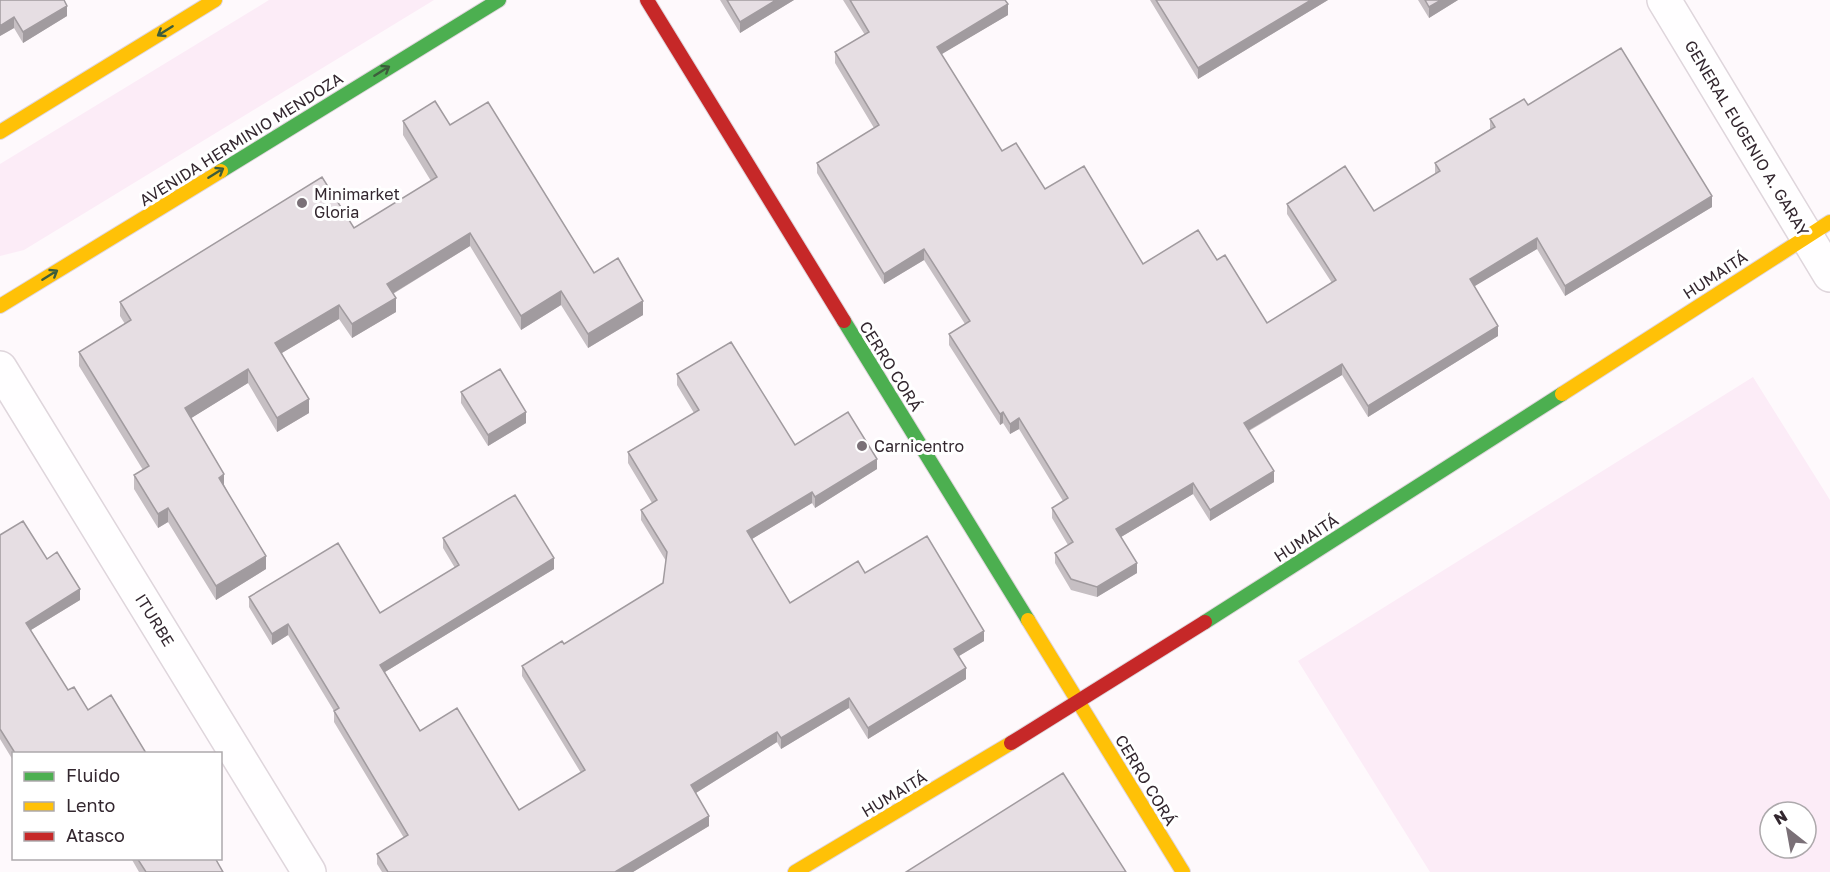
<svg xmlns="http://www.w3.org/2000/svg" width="1830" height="872" font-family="'Golos Text',sans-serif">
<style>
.green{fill:#fcecf7;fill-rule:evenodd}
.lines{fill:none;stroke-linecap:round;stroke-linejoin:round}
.street-casing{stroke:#dfd6dc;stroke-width:36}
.fast-casing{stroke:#dfd6dc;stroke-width:16}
.slow-casing{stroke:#dfd6dc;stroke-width:16}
.jam-casing{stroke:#dfd6dc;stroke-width:16}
.street{stroke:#fffeff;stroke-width:33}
.fast{stroke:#4caf50;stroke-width:14}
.slow{stroke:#ffc107;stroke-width:14}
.jam{stroke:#c62828;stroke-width:14}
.wall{fill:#c6bfc3}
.shaded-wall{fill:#a19b9f}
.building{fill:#e6dee3;stroke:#a19b9f;stroke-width:1.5}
.oneway{stroke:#3d5d3c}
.poi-dot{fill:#7a7077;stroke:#fff;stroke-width:2}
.labels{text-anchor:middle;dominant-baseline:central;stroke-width:6;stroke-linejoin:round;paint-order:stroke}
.street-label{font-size:16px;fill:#33272f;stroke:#fff}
.poi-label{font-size:16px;fill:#33272f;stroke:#fff;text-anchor:start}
</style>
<rect width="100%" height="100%" fill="#fef9fc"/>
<path class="green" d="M 269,0 L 434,0 L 24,250 L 0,256 L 0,164 Z
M 1753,377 L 1830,500 L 1830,872 L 1430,872 L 1298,661 ZM 1770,812 L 1806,812 L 1806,848 L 1770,848 Z"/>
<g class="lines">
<g class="street-casing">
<path id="street" d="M 1664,0 L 1830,275
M 0,368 L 309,872"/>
</g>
<g class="fast-casing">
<path id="fast" d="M 221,171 L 499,0
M 844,321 L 1028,620
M 1205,622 L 1562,394"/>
</g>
<g class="slow-casing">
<path id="slow" d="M 0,132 L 215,0
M 0,306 L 221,171
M 1562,394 L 1830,222
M 1028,620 L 1183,872
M 795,872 L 1011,743"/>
</g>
<g class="jam-casing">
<path id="jam" d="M 647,0 L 844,321
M 1011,743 L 1205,622"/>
</g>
<use href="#street" class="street"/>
<use href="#fast" class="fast"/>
<use href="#slow" class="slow"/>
<use href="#jam" class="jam"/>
</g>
<path class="wall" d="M 0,0 L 67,16 L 23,43 L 14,28 L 0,36 Z
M 720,0 L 794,0 L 740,33 Z
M 843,0 L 1005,0 L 1008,15 L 941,54 L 1002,151 L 1045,189 L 1143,264 L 1217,260 L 1267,323 L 1332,283 L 1287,214 L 1287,204 L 1374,211 L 1435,174 L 1435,163 L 1490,129 L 1490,119 L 1528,105 L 1712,207 L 1565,296 L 1537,249 L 1474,286 L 1498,336 L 1368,417 L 1342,375 L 1249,431 L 1274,482 L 1210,521 L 1193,494 L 1121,537 L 1137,573 L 1097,597 L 1071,590 L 1055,563 L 1055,553 L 1068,545 L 1052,518 L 1052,508 L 1063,501 L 1019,429 L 1010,434 L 1003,423 L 1000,425 L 949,345 L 949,334 L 965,324 L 924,260 L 884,284 L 817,173 L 817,163 L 874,128 L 835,63 L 835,52 L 865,35 Z
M 1150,0 L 1328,0 L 1198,79 Z
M 1418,0 L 1458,0 L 1429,18 Z
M 403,121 L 450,125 L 594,273 L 643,315 L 588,348 L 561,305 L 521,330 L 470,246 L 393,294 L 396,312 L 352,338 L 339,319 L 282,353 L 309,413 L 277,432 L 248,383 L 191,418 L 266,569 L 216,600 L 168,522 L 158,528 L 134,489 L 134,475 L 143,470 L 79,366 L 79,352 L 125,324 L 120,316 L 120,302 L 354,228 L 431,181 L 403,135 Z
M 677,374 L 795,445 L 877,469 L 815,508 L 812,503 L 752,539 L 790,603 L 865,573 L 984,641 L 959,656 L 966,679 L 868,739 L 849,708 L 781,749 L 777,742 L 696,793 L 709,826 L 633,872 L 382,872 L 377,864 L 377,854 L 404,838 L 334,722 L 334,711 L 288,635 L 272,645 L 249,607 L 249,597 L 380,613 L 455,568 L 443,548 L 443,538 L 554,569 L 385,672 L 420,731 L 519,810 L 581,773 L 522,676 L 522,666 L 564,644 L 663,583 L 666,561 L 641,520 L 641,510 L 652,503 L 628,463 L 628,452 L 694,413 L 677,385 Z
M 461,392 L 526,423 L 488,446 L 461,403 Z
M 0,535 L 47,559 L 80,600 L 31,630 L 68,690 L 88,710 L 146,753 L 14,753 L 14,762 L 0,739 Z
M 131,858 L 215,858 L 223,872 L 139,872 Z"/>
<path class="shaded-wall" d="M 776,0 L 794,0 L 740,33 L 740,22 Z
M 1311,0 L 1328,0 L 1198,79 L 1198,68 Z
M 1441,0 L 1458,0 L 1429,18 L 1429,7 Z
M 1008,4 L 1008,15 L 937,57 L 937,47 Z
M 67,6 L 67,16 L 23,43 L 23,32 Z
M 14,17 L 14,28 L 0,36 L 0,26 Z
M 1712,196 L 1712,207 L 1565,296 L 1565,286 Z
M 470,233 L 470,246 L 387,297 L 387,284 Z
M 1537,238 L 1537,249 L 1470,289 L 1470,279 Z
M 924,249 L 924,260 L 884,284 L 884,274 Z
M 561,291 L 561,305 L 521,330 L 521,316 Z
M 396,298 L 396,312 L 352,338 L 352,324 Z
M 643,301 L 643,315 L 588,348 L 588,334 Z
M 339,305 L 339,319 L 275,357 L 275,343 Z
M 1498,326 L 1498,336 L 1368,417 L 1368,406 Z
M 1342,364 L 1342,375 L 1244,433 L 1244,423 Z
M 248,369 L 248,383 L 185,422 L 185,408 Z
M 309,399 L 309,413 L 277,432 L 277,418 Z
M 526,412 L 526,423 L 488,446 L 488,435 Z
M 1003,412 L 1003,423 L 1000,425 L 1000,414 Z
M 1019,418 L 1019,429 L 1010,434 L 1010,424 Z
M 877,459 L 877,469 L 815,508 L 815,497 Z
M 1274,471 L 1274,482 L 1210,521 L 1210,510 Z
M 224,474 L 224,488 L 219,478 Z
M 1193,483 L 1193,494 L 1116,540 L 1116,529 Z
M 812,492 L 812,503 L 747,542 L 747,531 Z
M 168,508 L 168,522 L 158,528 L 158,514 Z
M 266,556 L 266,569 L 216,600 L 216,586 Z
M 554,558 L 554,569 L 380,675 L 380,665 Z
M 1137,563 L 1137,573 L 1097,597 L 1097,587 Z
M 80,589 L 80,600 L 26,633 L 26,623 Z
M 288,624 L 288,635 L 272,645 L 272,634 Z
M 984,631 L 984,641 L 954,659 L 954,649 Z
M 966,668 L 966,679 L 868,739 L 868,728 Z
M 849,698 L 849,708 L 781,749 L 781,738 Z
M 777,732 L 777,742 L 691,796 L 691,785 Z
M 709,816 L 709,826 L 633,872 L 615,872 Z"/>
<path class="building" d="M 0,0 L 64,0 L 67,6 L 23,32 L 14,17 L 0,26 Z
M 727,0 L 776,0 L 740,22 Z
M 850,0 L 1005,0 L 1008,4 L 937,47 L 1002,151 L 1016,143 L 1045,189 L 1084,166 L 1143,264 L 1198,230 L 1217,260 L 1225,255 L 1267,323 L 1336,280 L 1287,204 L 1345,166 L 1374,211 L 1440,171 L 1435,163 L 1495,127 L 1490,119 L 1524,99 L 1528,105 L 1621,48 L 1712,196 L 1565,286 L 1537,238 L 1470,279 L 1498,326 L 1368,406 L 1342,364 L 1244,423 L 1274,471 L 1210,510 L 1193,483 L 1116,529 L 1137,563 L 1097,587 L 1071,579 L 1055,553 L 1073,542 L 1052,508 L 1068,498 L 1019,418 L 1010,424 L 1003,412 L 1000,414 L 949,334 L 970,321 L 924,249 L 884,274 L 817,163 L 879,125 L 835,52 L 869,32 Z
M 1156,0 L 1311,0 L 1198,68 Z
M 1425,0 L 1441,0 L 1429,7 Z
M 435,101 L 450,125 L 488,102 L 594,273 L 618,258 L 643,301 L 588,334 L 561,291 L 521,316 L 470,233 L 387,284 L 396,298 L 352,324 L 339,305 L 275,343 L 309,399 L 277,418 L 248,369 L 185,408 L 224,474 L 219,478 L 266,556 L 216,586 L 168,508 L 158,514 L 134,475 L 149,466 L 79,352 L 131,320 L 120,302 L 322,177 L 354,228 L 437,177 L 403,121 Z
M 731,342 L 795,445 L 848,412 L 877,459 L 815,497 L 812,492 L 747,531 L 790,603 L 858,561 L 865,573 L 927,536 L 984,631 L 954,649 L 966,668 L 868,728 L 849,698 L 781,738 L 777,732 L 691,785 L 709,816 L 615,872 L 388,872 L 377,854 L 408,835 L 334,711 L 339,708 L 288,624 L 272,634 L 249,597 L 338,543 L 380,613 L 459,565 L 443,538 L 515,495 L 554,558 L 380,665 L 420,731 L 457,708 L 519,810 L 585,770 L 522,666 L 562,641 L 564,644 L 663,583 L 667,552 L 641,510 L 657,500 L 628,452 L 699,410 L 677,374 Z
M 500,369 L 526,412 L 488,435 L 461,392 Z
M 23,521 L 47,559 L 57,552 L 80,589 L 26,623 L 68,690 L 74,687 L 88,710 L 111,695 L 146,753 L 15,753 L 0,729 L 0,535 Z
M 1063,773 L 1126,872 L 906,872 Z
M 137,858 L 215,858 L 223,872 L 146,872 Z"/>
<defs><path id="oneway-shaft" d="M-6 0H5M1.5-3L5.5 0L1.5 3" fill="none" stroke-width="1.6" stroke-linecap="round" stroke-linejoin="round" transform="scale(1.5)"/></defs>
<g class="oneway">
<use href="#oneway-shaft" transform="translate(165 31) rotate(148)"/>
<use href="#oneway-shaft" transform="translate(382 71) rotate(-32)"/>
<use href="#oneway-shaft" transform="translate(216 173) rotate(-32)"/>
<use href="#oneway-shaft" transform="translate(50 275) rotate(-32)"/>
</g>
<g class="poi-dot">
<circle cx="302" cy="203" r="6"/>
<circle cx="862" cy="446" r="6"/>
</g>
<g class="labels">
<g class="street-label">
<text transform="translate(1747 138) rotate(59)">GENERAL EUGENIO A. GARAY</text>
<text transform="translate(241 139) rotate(-32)">AVENIDA HERMINIO MENDOZA</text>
<text transform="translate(1715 275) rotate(-33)">HUMAITÁ</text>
<text transform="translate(891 366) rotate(58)">CERRO CORÁ</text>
<text transform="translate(1306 538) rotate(-33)">HUMAITÁ</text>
<text transform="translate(155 620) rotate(58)">ITURBE</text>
<text transform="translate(1146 780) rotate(59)">CERRO CORÁ</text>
<text transform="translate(894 794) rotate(-31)">HUMAITÁ</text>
</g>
<g class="poi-label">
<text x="314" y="194">Minimarket<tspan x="314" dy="18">Gloria</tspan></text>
<text x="874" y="446">Carnicentro</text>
</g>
</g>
<rect x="12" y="752" width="210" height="108" fill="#ffffff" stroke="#ada9ac" stroke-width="1.5"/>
<rect x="24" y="772" width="30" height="9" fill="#4caf50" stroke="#ada9ac" stroke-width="1.5"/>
<text x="66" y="782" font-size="18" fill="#33272f">Fluido</text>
<rect x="24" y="802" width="30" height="9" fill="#ffc107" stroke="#ada9ac" stroke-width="1.5"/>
<text x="66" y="812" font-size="18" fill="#33272f">Lento</text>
<rect x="24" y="832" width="30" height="9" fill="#c62828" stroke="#ada9ac" stroke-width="1.5"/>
<text x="66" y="842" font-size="18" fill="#33272f">Atasco</text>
<g transform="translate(1788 830) rotate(329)"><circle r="28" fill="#ffffff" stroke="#ada9ac" stroke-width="1.5"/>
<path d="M0-4.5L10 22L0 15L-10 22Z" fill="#7a7077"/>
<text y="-9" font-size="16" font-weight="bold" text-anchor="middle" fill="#33272f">N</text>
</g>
</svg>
